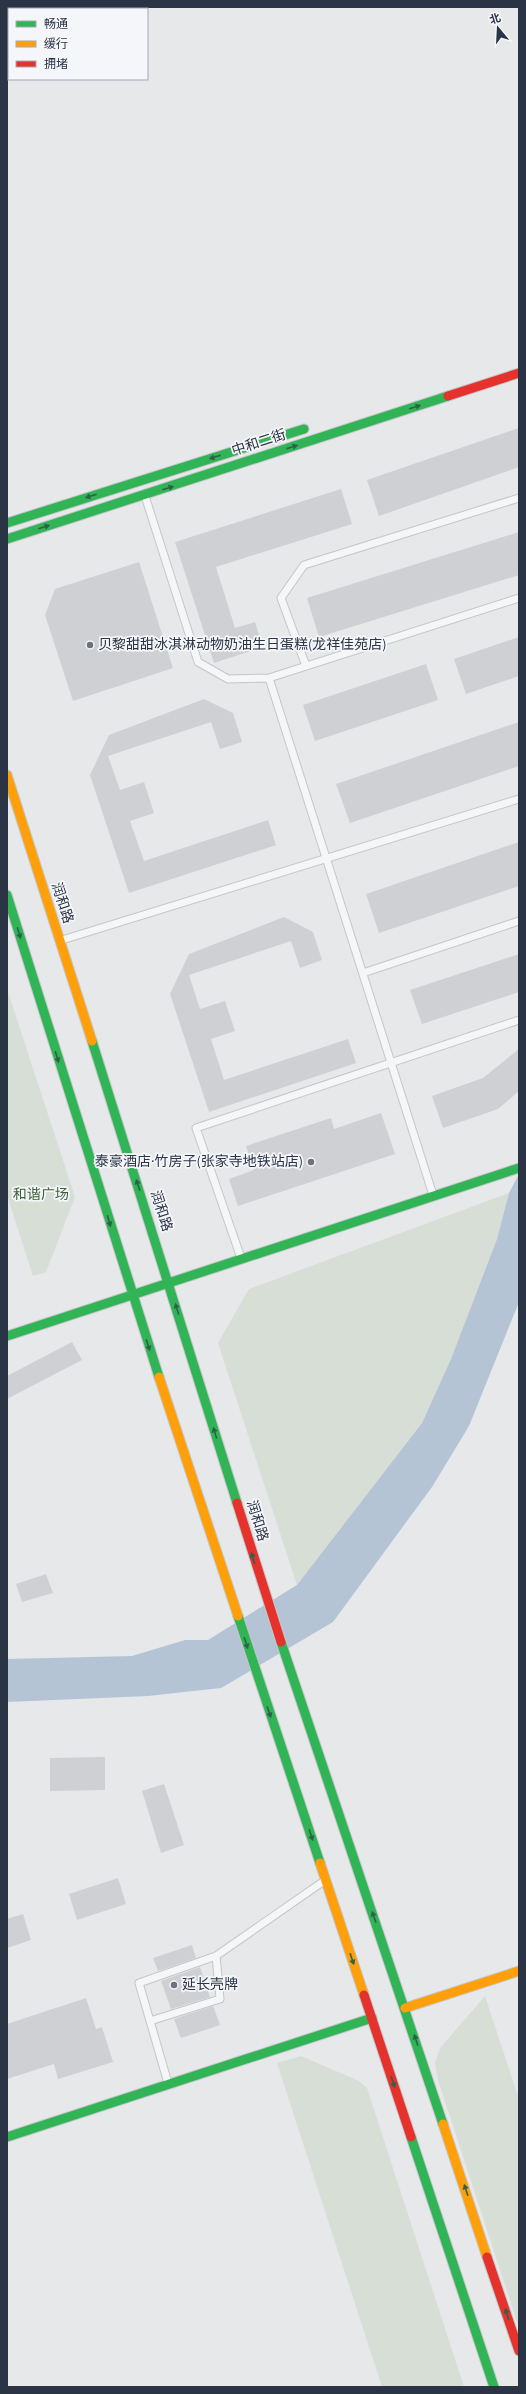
<svg xmlns="http://www.w3.org/2000/svg" width="526" height="2394" font-family="'Source Sans 3','Noto Sans SC',sans-serif">
<style>
.green{fill:#d6ded6}
.water{fill:#b4c4d5}
.building{fill:#ced0d3}
.lines{fill:none;stroke-linecap:round;stroke-linejoin:round}
.lane-casing{stroke:#c4c6c8;stroke-width:9}
.fast-casing{stroke:#c4c6c8;stroke-width:11}
.slow-casing{stroke:#c4c6c8;stroke-width:11}
.jam-casing{stroke:#c4c6c8;stroke-width:11}
.lane{stroke:#f5f6f7;stroke-width:7}
.fast{stroke:#30b455;stroke-width:9}
.slow{stroke:#ff9f0a;stroke-width:9}
.jam{stroke:#e5322d;stroke-width:9}
.oneway{fill:#2d614b}
.poi-dot{fill:#6c737f;stroke:#f4f6f9;stroke-width:1.5}
.labels{text-anchor:middle;dominant-baseline:central;stroke-width:3.5;stroke-linejoin:round;paint-order:stroke}
.street-label{font-size:14px;fill:#2b3445;stroke:#f4f6f9}
.poi-label{font-size:14px;fill:#2b3445;stroke:#f4f6f9;text-anchor:start}
.park-label{font-size:14px;fill:#3f6138;stroke:#f4f6f9}
</style>
<rect width="100%" height="100%" fill="#e6e8ea"/>
<path class="green" d="M 7,989 L 75,1197 L 46,1272 L 33,1276 L 7,1195 Z
M 509,1193 L 497,1239 L 451,1359 L 422,1423 L 297,1585 L 218,1343 L 249,1289 Z
M 485,1996 L 519,2099 L 519,2328 L 438,2080 L 435,2063 L 440,2048 Z
M 301,2056 L 359,2081 L 367,2088 L 464,2387 L 382,2387 L 277,2063 Z"/>
<path class="water" d="M 519,1174 L 519,1302 L 469,1426 L 432,1487 L 333,1622 L 221,1688 L 148,1696 L 7,1702 L 7,1659 L 132,1656 L 185,1640 L 208,1640 L 297,1585 L 422,1423 L 451,1359 L 497,1239 L 509,1193 Z"/>
<path class="building" d="M 519,428 L 519,467 L 379,516 L 367,480 Z
M 341,489 L 352,524 L 216,567 L 235,628 L 255,622 L 263,647 L 214,663 L 175,542 Z
M 519,532 L 519,575 L 319,637 L 307,598 Z
M 139,562 L 173,668 L 73,701 L 45,615 L 55,589 Z
M 519,637 L 519,676 L 466,694 L 454,659 Z
M 426,664 L 438,700 L 315,741 L 303,705 Z
M 204,699 L 233,713 L 242,742 L 220,749 L 211,722 L 108,756 L 120,790 L 144,782 L 154,813 L 130,821 L 144,861 L 268,820 L 276,845 L 129,893 L 90,775 L 109,735 Z
M 519,722 L 519,766 L 350,823 L 336,784 Z
M 519,842 L 519,886 L 379,933 L 366,894 Z
M 284,917 L 313,932 L 322,960 L 300,968 L 291,941 L 189,975 L 200,1009 L 225,1001 L 235,1031 L 211,1039 L 224,1080 L 348,1039 L 356,1063 L 209,1112 L 170,994 L 189,954 Z
M 519,954 L 519,992 L 422,1024 L 410,990 Z
M 519,1049 L 519,1091 L 498,1109 L 443,1128 L 432,1096 L 483,1078 Z
M 381,1113 L 395,1154 L 238,1206 L 229,1179 L 254,1170 L 246,1146 L 331,1118 L 334,1129 Z
M 72,1342 L 82,1360 L 7,1399 L 7,1376 Z
M 46,1574 L 53,1593 L 22,1602 L 16,1584 Z
M 105,1757 L 105,1790 L 50,1791 L 50,1758 Z
M 164,1784 L 184,1845 L 161,1853 L 142,1791 Z
M 118,1878 L 126,1904 L 77,1920 L 69,1894 Z
M 23,1914 L 31,1940 L 7,1948 L 7,1919 Z
M 192,1945 L 196,1958 L 158,1971 L 153,1958 Z
M 200,1967 L 210,1997 L 171,2009 L 161,1981 Z
M 86,1998 L 96,2029 L 102,2027 L 113,2062 L 58,2079 L 54,2064 L 7,2079 L 7,2024 Z
M 213,2006 L 220,2025 L 181,2038 L 174,2019 Z"/>
<g class="lines">
<g class="lane-casing">
<path id="lane" d="M 145,496 L 198,662 L 228,679 L 269,678 L 519,598
M 306,666 L 281,598 L 304,565 L 519,498
M 269,678 L 433,1195
M 62,940 L 519,799
M 363,973 L 519,921
M 241,1258 L 196,1128 L 519,1020
M 150,2021 L 220,1999 L 216,1956
M 168,2083 L 139,1983 L 216,1956 L 324,1881"/>
</g>
<g class="fast-casing">
<path id="fast" d="M 7,523 L 304,429
M 7,539 L 448,396
M 7,895 L 159,1377
M 92,1041 L 237,1503
M 7,1336 L 519,1168
M 238,1616 L 320,1863
M 281,1642 L 443,2124
M 7,2137 L 372,2018
M 411,2137 L 494,2387"/>
</g>
<g class="slow-casing">
<path id="slow" d="M 7,775 L 92,1041
M 159,1377 L 238,1616
M 320,1863 L 364,1995
M 405,2008 L 519,1971
M 443,2124 L 487,2257"/>
</g>
<g class="jam-casing">
<path id="jam" d="M 448,396 L 519,373
M 237,1503 L 281,1642
M 364,1995 L 411,2137
M 487,2257 L 519,2351"/>
</g>
<use href="#lane" class="lane"/>
<use href="#fast" class="fast"/>
<use href="#slow" class="slow"/>
<use href="#jam" class="jam"/>
</g>
<defs><path id="oneway-solid" d="M-6-.8H1V-3.2L6.5 0L1 3.2V.8H-6Z"/></defs>
<g class="oneway">
<use href="#oneway-solid" transform="translate(415 407) rotate(-18)"/>
<use href="#oneway-solid" transform="translate(292 447) rotate(-18)"/>
<use href="#oneway-solid" transform="translate(215 457) rotate(162)"/>
<use href="#oneway-solid" transform="translate(168 488) rotate(-18)"/>
<use href="#oneway-solid" transform="translate(91 496) rotate(162)"/>
<use href="#oneway-solid" transform="translate(44 527) rotate(-18)"/>
<use href="#oneway-solid" transform="translate(19 933) rotate(73)"/>
<use href="#oneway-solid" transform="translate(57 1057) rotate(73)"/>
<use href="#oneway-solid" transform="translate(138 1185) rotate(-108)"/>
<use href="#oneway-solid" transform="translate(109 1221) rotate(73)"/>
<use href="#oneway-solid" transform="translate(177 1309) rotate(-107)"/>
<use href="#oneway-solid" transform="translate(148 1345) rotate(72)"/>
<use href="#oneway-solid" transform="translate(215 1433) rotate(-107)"/>
<use href="#oneway-solid" transform="translate(253 1558) rotate(-107)"/>
<use href="#oneway-solid" transform="translate(246 1643) rotate(72)"/>
<use href="#oneway-solid" transform="translate(269 1712) rotate(71)"/>
<use href="#oneway-solid" transform="translate(311 1835) rotate(71)"/>
<use href="#oneway-solid" transform="translate(374 1917) rotate(-109)"/>
<use href="#oneway-solid" transform="translate(352 1959) rotate(71)"/>
<use href="#oneway-solid" transform="translate(416 2040) rotate(-108)"/>
<use href="#oneway-solid" transform="translate(393 2082) rotate(72)"/>
<use href="#oneway-solid" transform="translate(466 2190) rotate(-108)"/>
<use href="#oneway-solid" transform="translate(507 2314) rotate(-108)"/>
</g>
<g class="poi-dot">
<circle cx="90" cy="645" r="4"/>
<circle cx="311" cy="1162" r="4"/>
<circle cx="174" cy="1985" r="4"/>
</g>
<g class="labels">
<g class="street-label">
<text transform="translate(259 443) rotate(-18)">中和二街</text>
<text transform="translate(62 903) rotate(72)">润和路</text>
<text transform="translate(161 1211) rotate(72)">润和路</text>
<text transform="translate(257 1521) rotate(73)">润和路</text>
</g>
<g class="poi-label">
<text x="98" y="645">贝黎甜甜冰淇淋动物奶油生日蛋糕(龙祥佳苑店)</text>
<text x="303" y="1162" text-anchor="end">泰豪酒店·竹房子(张家寺地铁站店)</text>
<text x="182" y="1985">延长壳牌</text>
</g>
<g class="park-label">
<text x="41" y="1195">和谐广场</text>
</g>
</g>
<rect width="526" height="2394" fill="none" stroke="#2b3445" stroke-width="16"/>
<rect x="8" y="8" width="140" height="72" fill="#f4f6f9" stroke="#a4a8b1"/>
<rect x="16" y="21" width="20" height="6" fill="#30b455" stroke="#a4a8b1"/>
<text x="44" y="28" font-size="12" fill="#2b3445">畅通</text>
<rect x="16" y="41" width="20" height="6" fill="#ff9f0a" stroke="#a4a8b1"/>
<text x="44" y="48" font-size="12" fill="#2b3445">缓行</text>
<rect x="16" y="61" width="20" height="6" fill="#e5322d" stroke="#a4a8b1"/>
<text x="44" y="68" font-size="12" fill="#2b3445">拥堵</text>
<g transform="translate(498 28) rotate(342)" stroke="#f4f6f9" stroke-width="3" paint-order="stroke">
<path d="M0-3L7 15L0 10L-7 15Z" fill="#2b3445"/>
<text y="-6" font-size="11" font-weight="bold" text-anchor="middle" fill="#2b3445">北</text>
</g>
</svg>
